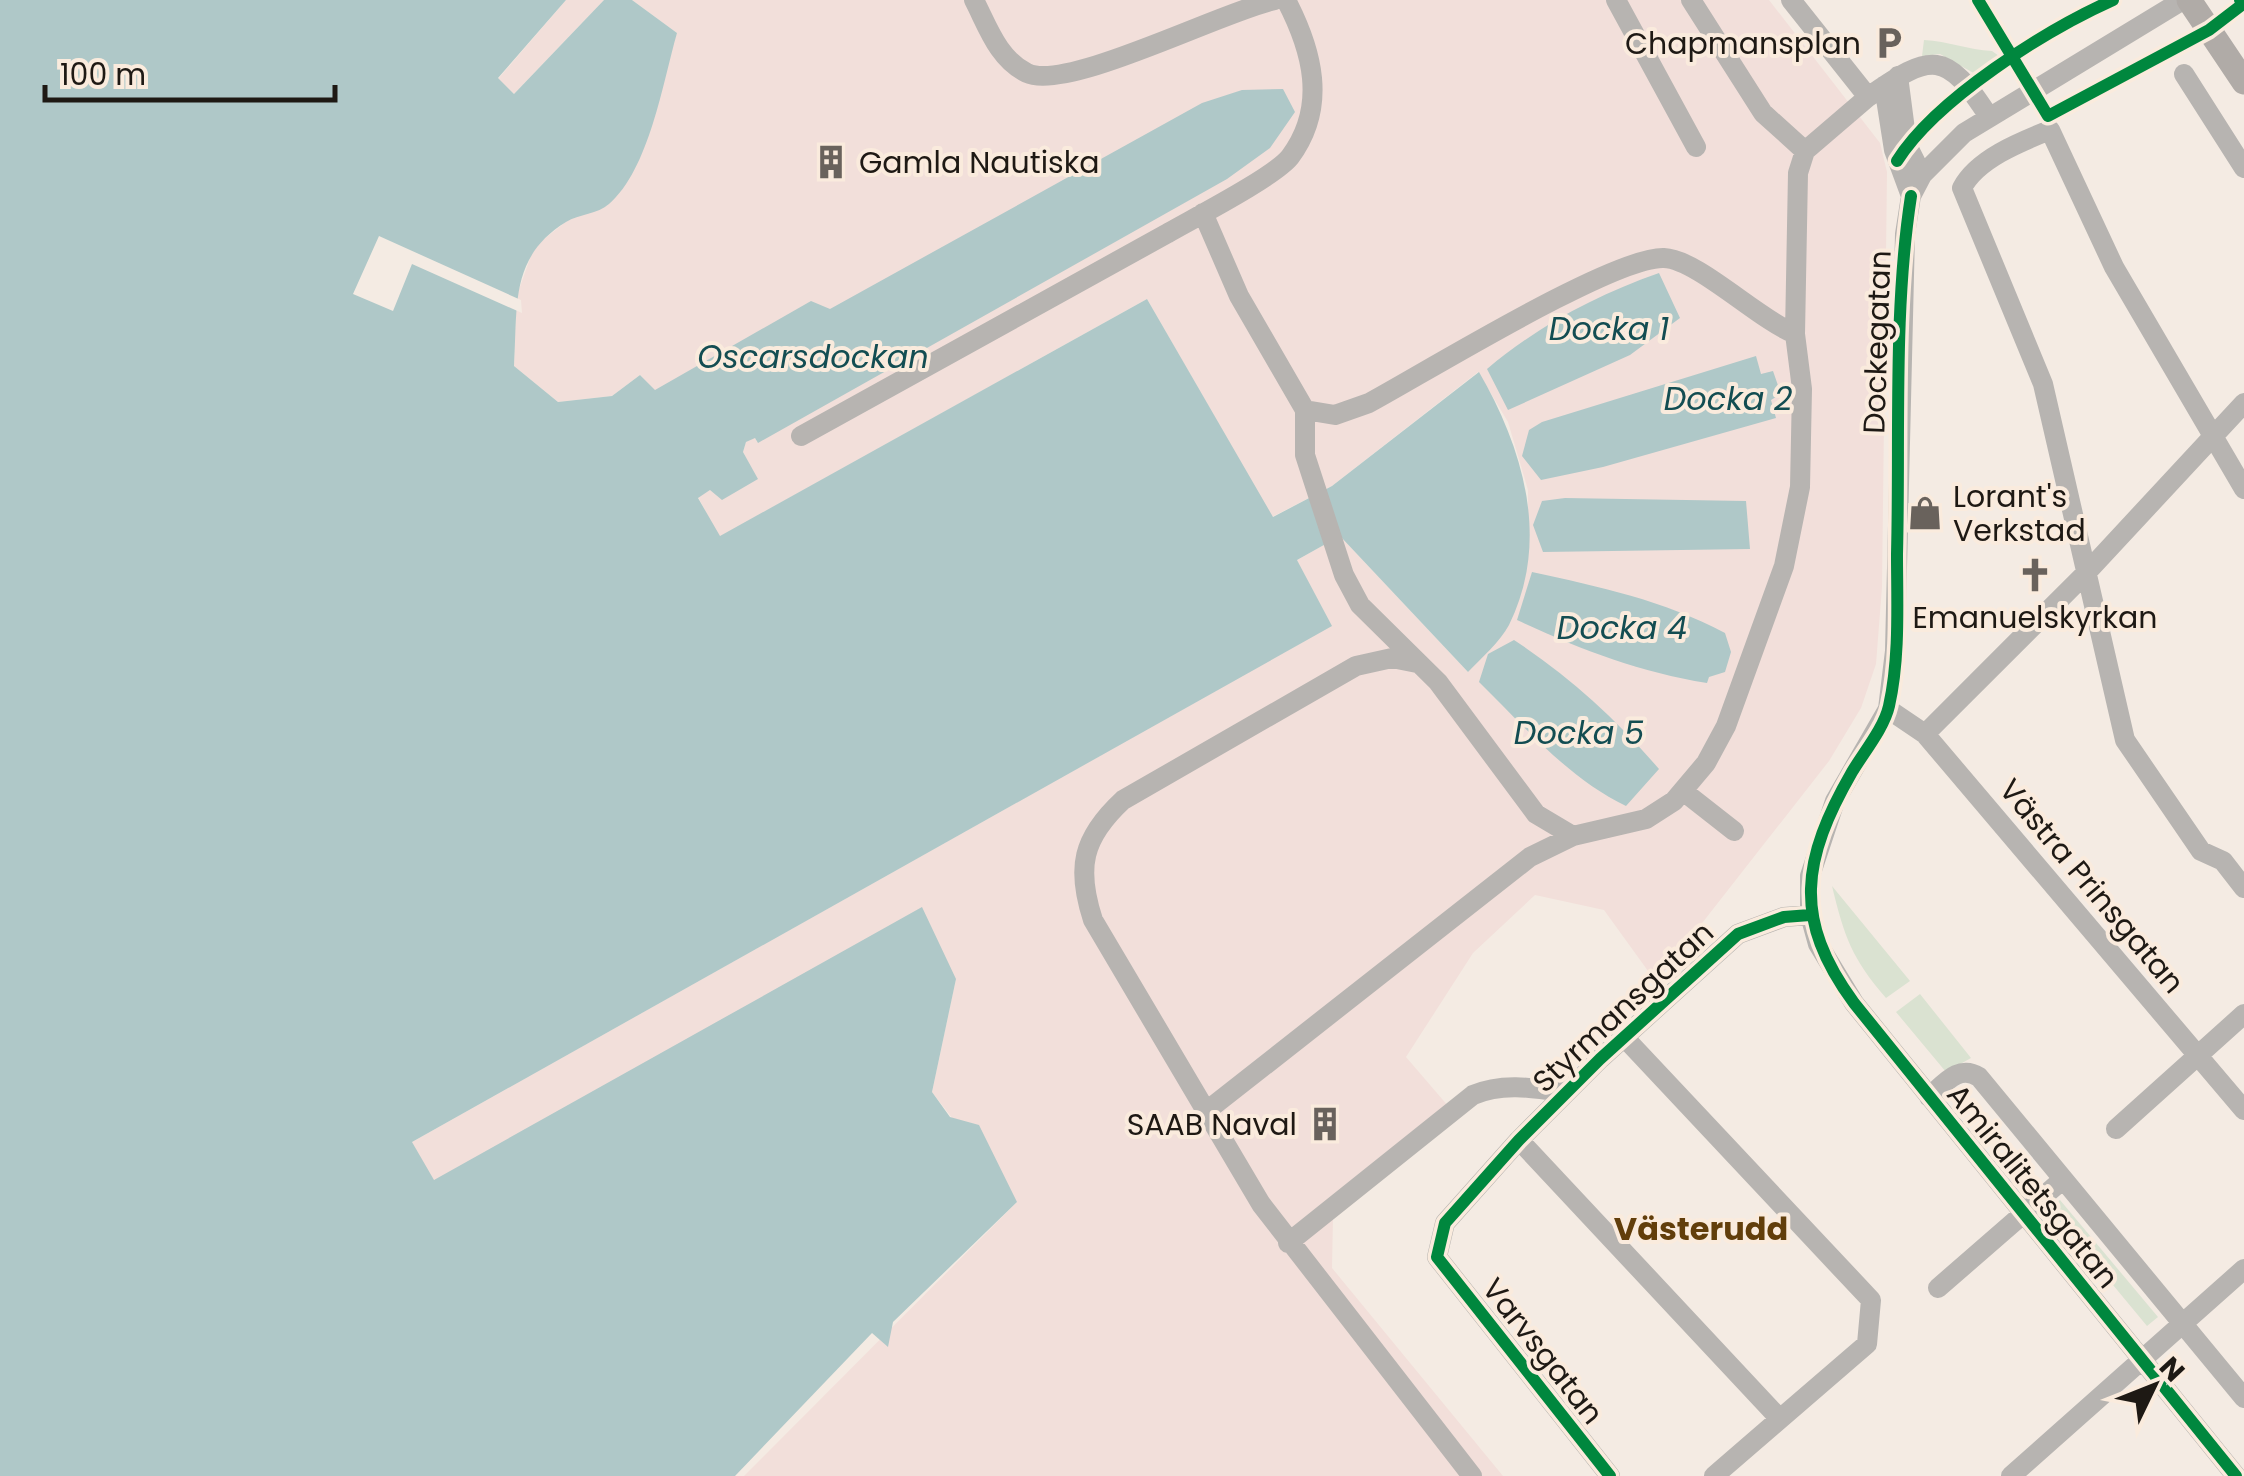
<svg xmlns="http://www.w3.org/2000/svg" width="2244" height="1476" font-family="Poppins,sans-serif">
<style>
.industrial{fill:#f2dfda}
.green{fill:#dae2d1}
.water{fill:#afc8c8}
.pier{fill:#f4ebe3}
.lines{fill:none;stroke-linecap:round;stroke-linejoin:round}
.minor{stroke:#b7b4b1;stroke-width:20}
.major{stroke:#b0aba7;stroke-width:25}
.cycleway-casing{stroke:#faebdd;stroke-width:19}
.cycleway{stroke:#00873e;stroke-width:12}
.labels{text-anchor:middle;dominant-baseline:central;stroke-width:8;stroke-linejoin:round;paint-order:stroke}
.poi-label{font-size:30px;fill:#1e1914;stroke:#faebdd;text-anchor:end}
.street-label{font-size:30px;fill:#1e1914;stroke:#faebdd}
.water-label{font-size:32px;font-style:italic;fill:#134d52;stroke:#faebdd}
.neighbourhood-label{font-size:32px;font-weight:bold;fill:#623e0b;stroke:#faebdd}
</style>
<rect width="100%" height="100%" fill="#f4ebe3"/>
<path class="industrial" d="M 566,0 L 604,0 L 514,94 L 498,79 Z
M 632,0 L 1769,0 L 1880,143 L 1887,172 L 1882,587 L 1876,664 L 1861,708 L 1829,761 L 1656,982 L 1604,910 L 1535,895 L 1473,953 L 1406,1057 L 1455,1114 L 1333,1217 L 1332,1268 L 1503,1476 L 744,1476 L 1017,1202 L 932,1092 L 956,979 L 433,1181 L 412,1142 L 1331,626 L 1297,560 L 1340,536 L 1468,672 L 1528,561 L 1528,490 L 1508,422 L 1478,372 L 1332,486 L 1272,517 L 1147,299 L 719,537 L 698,497 L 710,490 L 757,479 L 743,452 L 746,442 L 755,437 L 757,442 L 791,423 L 655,391 L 640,375 L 612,396 L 558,402 L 514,366 L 516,298 L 534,247 L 568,220 L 608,205 L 677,33 Z"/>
<path class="green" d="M 1924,40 C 1948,41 1968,50 1992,51 L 1999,56 L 1995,65 L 1977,75 L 1940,54 L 1922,56 Z
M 1832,886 L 1910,981 L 1886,998 C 1852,959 1844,936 1832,886 Z
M 1920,994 L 1971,1058 L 1946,1072 L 1896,1012 Z
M 2060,1200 L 2158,1317 L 2147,1326 L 2050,1209 Z"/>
<path class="water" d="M 0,0 L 566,0 L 498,78 L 514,94 L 604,0 L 632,0 L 677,33 C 663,82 649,170 609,204 C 598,214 579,214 566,222 C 509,257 518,307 514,366 L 558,402 L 612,396 L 640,375 L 655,390 L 811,301 L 830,309 L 1202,103 L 1242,90 L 1283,89 L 1295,112 L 1270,148 L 1227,179 L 758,443 L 755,438 L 746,442 L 743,452 L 758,479 L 722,500 L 710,490 L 698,498 L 720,536 L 1147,299 L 1273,517 L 1332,486 L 1479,372 C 1523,448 1551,540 1509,625 C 1500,642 1481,658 1468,672 L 1340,536 L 1297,560 L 1332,626 L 412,1142 L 434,1180 L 922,907 L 956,979 L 932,1092 L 950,1117 L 979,1125 L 1017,1202 L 893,1322 L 888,1347 L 872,1333 L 735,1476 L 0,1476 Z
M 1659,273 L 1680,318 L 1630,355 L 1508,410 L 1487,369 C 1538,326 1596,295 1659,273 Z
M 1756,356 L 1761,374 L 1773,371 L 1781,394 L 1771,400 L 1776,418 L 1603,467 L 1541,480 L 1522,456 L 1529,430 L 1542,422 Z
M 1565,498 L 1746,501 L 1750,549 L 1543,552 L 1533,525 L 1542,501 Z
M 1532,572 C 1600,587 1663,600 1725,633 L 1731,652 L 1725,672 L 1709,677 L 1707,683 C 1639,672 1579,649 1517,620 Z
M 1514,640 C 1570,677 1615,718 1659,769 L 1626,806 C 1568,778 1525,727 1479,682 L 1488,654 Z"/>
<path class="pier" d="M 379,236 L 521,300 L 522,313 L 412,264 L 393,311 L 353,294 Z"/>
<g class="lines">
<path class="minor" d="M 974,0 C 988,27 998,59 1027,73 C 1067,92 1223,11 1275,0
M 1616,0 L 1696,147
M 1791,0 L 1868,97 C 1932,52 1946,50 1989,117
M 2183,0 L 1964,133 L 1922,175 L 1911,196 L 1905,234 L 1895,651 L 1888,709 L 1835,801 L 1810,876 L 1810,915 L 1818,944 L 1854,1003 L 2236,1476
M 2184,74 L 2244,168
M 1898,76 L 1907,145 L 1922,175
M 1884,86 L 1894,150 L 1911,196
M 1805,151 L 1868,97
M 1203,213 L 1239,296 L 1305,410 L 1305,455 L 1344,575 L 1360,605 L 1438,682 L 1536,814 L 1573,836
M 1305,410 L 1335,415 L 1369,403 C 1423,374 1614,256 1664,258 C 1697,259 1758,319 1795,334
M 801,436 C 924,369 1046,301 1168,233 C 1194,218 1274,177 1290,157 C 1328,106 1312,50 1286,0
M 2244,489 L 2114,267 L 2050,130 C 2020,142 1977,159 1962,188 L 2043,384 L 2125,740 L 2201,851 L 2223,861 L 2244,888
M 1417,663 L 1392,658 L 1356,666 L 1123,800 C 1082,838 1076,868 1093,920 L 1261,1204 L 1472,1476
M 1888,709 L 1925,734 L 2244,1110
M 1925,734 L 2088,571 L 2244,403
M 1683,791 L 1734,831
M 1623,1036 L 1871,1300 L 1867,1344 L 1714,1476
M 1929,1097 C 1945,1083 1959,1064 1979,1077 L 2244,1398
M 1204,1113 L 1530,857 L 1573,836 L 1646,819 L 1674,801 L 1706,763 L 1726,726 L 1784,566 L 1800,487 L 1802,389 L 1795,334 L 1798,173 L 1805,151 L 1763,113 L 1691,0
M 2116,1129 L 2244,1014
M 1519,1140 L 1779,1418
M 1288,1243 L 1473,1095 C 1503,1082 1534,1088 1566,1093
M 1938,1288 L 2061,1181
M 1610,1476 L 1437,1257 L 1445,1223 L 1519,1140 L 1600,1059 L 1738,934 L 1784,917 L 1810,915
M 2011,1476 L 2244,1269"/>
<path class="major" d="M 2189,0 L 2244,82"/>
<g class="cycleway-casing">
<path id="cycleway" d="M 1978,0 L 2048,116 L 2209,30 L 2243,4 L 2240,0
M 1897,161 C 1936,99 2046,30 2113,0
M 1911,196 C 1893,313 1900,435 1897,554 C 1897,603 1900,657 1889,706 C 1884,728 1864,752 1852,772 C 1802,859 1792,919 1854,1003 L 2236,1476
M 1610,1476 L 1437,1257 L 1445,1223 L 1519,1140 L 1600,1059 L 1738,934 L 1784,917 L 1810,915"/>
</g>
<use href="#cycleway" class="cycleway"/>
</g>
<defs>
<g id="parking-bare" transform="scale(2.7)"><path d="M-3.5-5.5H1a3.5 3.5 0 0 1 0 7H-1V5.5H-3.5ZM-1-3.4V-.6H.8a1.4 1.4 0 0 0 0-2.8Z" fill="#69625c" stroke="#faebdd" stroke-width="2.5" paint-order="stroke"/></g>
<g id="building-bare" transform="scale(2.7)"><path d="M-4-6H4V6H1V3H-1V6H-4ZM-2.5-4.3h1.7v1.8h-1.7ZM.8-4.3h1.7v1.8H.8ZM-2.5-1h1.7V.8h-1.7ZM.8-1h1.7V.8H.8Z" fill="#69625c" stroke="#faebdd" stroke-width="2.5" paint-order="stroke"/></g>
<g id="shop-bare" transform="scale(2.7)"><path d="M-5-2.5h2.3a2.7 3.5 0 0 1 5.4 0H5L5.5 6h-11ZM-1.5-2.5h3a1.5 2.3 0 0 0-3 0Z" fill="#69625c" stroke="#faebdd" stroke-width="2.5" paint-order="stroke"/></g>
<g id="church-bare" transform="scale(2.7)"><path d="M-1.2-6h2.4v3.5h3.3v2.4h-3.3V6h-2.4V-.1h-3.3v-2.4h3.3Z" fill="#69625c" stroke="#faebdd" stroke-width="2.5" paint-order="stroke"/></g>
</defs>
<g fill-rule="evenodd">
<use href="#parking-bare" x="1889" y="43"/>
<use href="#building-bare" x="831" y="162"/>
<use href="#shop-bare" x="1925" y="513"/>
<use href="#church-bare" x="2035" y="575"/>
<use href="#building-bare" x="1325" y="1124"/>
</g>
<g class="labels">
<g class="poi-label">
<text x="1861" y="43">Chapmansplan</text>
<text x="859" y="162" text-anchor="start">Gamla Nautiska</text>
<text x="1953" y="496" text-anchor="start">Lorant's<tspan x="1953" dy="34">Verkstad</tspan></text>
<text x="2035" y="617" text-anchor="middle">Emanuelskyrkan</text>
<text x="1297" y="1124">SAAB Naval</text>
</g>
<g class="street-label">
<text transform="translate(1877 342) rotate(-88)">Dockegatan</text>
<text transform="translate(2092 886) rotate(50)">Västra Prinsgatan</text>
<text transform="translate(1623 1007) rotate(-43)">Styrmansgatan</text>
<text transform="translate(2033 1186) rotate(51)">Amiralitetsgatan</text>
<text transform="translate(1543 1351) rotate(52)">Varvsgatan</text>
</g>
<g class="water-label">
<text x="1609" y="328">Docka 1</text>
<text x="813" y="356">Oscarsdockan</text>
<text x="1728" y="398">Docka 2</text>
<text x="1622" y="627">Docka 4</text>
<text x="1579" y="732">Docka 5</text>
</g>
<g class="neighbourhood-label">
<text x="1701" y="1228">Västerudd</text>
</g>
</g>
<g transform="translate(2154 1386) rotate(47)" stroke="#faebdd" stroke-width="8" paint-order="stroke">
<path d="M0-8L18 38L0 25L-18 38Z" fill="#1e1914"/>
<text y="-15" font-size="28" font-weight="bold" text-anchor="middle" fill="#1e1914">N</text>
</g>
<path d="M45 85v15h290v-15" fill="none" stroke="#1e1914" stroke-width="5"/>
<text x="60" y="85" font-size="30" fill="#1e1914" stroke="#faebdd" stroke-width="8" paint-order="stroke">100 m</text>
</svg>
